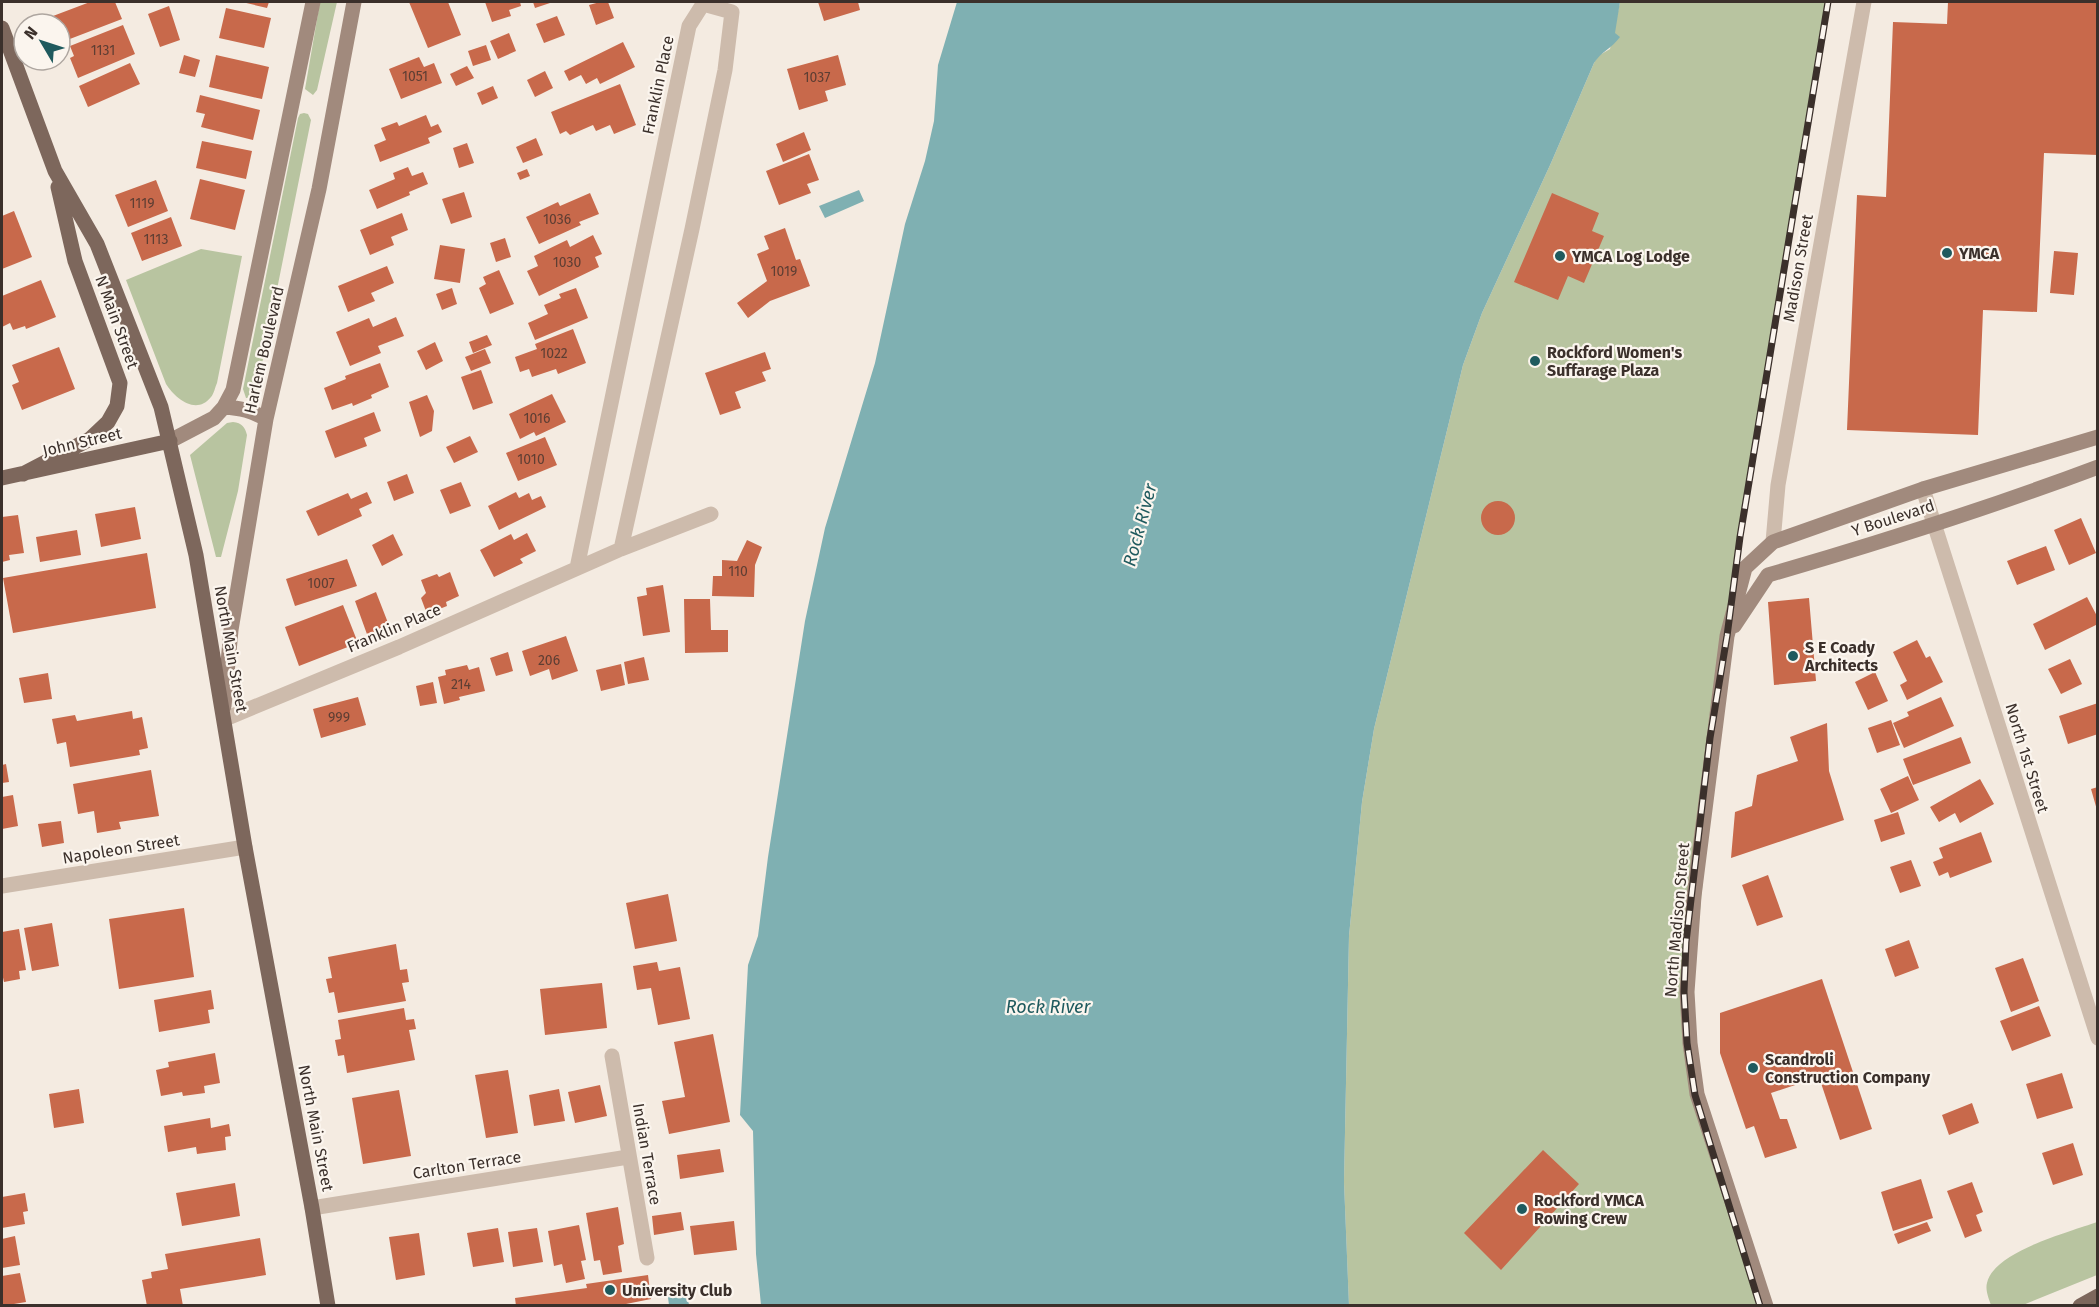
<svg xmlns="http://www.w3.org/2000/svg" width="2099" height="1307" font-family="'Fira Sans',sans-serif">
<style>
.green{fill:#b8c4a0}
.water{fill:#7fb0b2}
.building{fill:#c8694b}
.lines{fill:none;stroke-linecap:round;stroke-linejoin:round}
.street{stroke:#cdbbac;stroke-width:15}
.secondary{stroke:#a18a7d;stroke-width:15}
.primary{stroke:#7d675c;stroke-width:15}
.rail-casing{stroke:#3b302b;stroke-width:7}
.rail{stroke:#fbf5ee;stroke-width:4.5;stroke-dasharray:14;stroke-linecap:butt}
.poi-dot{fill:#1f5a5e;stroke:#fbf5ee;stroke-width:2}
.labels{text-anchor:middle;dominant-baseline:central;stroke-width:4.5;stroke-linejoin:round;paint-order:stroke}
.number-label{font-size:14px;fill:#5e3e33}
.street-label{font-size:16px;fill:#3b302b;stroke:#fbf5ee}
.poi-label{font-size:16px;font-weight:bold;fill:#3b302b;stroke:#fbf5ee;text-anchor:start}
.water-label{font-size:18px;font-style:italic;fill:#1f5a5e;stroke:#fbf5ee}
</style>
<rect width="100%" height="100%" fill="#f4ebe1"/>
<path class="green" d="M 320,2 L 337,2 L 317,90 L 313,95 L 305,89 Z
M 1620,2 L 1828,2 L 1740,537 L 1727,636 L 1687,1043 L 1760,1305 L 1349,1306 L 1344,1182 L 1349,936 L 1362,802 L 1374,729 L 1463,365 L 1482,313 L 1551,163 L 1594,63 L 1598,56 L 1610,49 Z
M 304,113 L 308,114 L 311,120 L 256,394 L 251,398 L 246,398 L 243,389 L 298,118 L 300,114 Z
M 201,249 L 242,256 L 217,383 C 215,387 214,394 211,397 C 196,416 175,398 166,384 L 126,280 Z
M 233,422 C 242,423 245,427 247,435 L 238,491 L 221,557 L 216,557 L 190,455 L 227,423 Z
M 2097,1222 L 2097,1275 L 2023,1305 L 1991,1305 C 1989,1299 1985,1290 1987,1283 C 1994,1251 2070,1232 2097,1222 Z"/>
<path class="water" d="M 957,2 L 1620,2 L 1615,33 L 1620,37 C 1612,48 1601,52 1594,63 L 1551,163 L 1482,313 L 1463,365 L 1374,729 L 1362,802 L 1349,936 L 1344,1182 L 1349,1305 L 761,1305 L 756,1254 L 753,1131 L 740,1115 L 748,965 L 758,936 L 768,857 L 805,621 L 825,528 L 875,363 L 905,224 L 925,161 L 934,121 L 938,65 Z
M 859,190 L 864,201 L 825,218 L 819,206 Z
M 686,1287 L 689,1305 L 669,1305 L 667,1290 Z"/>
<path class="building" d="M 90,2 L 115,2 L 122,19 L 62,42 L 60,36 L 60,24 L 56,24 L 53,16 Z
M 242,2 L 269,2 L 267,8 Z
M 409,2 L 448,2 L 461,35 L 428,48 Z
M 485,2 L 520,2 L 521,6 L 509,10 L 511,16 L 492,22 Z
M 533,2 L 553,2 L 535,8 Z
M 600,2 L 608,2 L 614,18 L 596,25 L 589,5 Z
M 818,2 L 858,2 L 860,10 L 824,21 Z
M 1948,2 L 2098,2 L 2098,155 L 2044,153 L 2037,312 L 1983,310 L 1978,435 L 1847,430 L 1857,195 L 1886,197 L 1893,22 L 1947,24 Z
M 169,6 L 180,40 L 160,47 L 148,14 Z
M 226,8 L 271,18 L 264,48 L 219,38 Z
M 557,16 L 565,35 L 544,43 L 536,24 Z
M 123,25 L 135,54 L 78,78 L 70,58 L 74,56 L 70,46 Z
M 509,33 L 516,51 L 498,59 L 490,41 Z
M 623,42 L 635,67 L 600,84 L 597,78 L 586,84 L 581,75 L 569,81 L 564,71 Z
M 486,45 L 491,60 L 473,66 L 468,51 Z
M 184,55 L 200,60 L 195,77 L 179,73 Z
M 216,55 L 269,67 L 262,99 L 209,87 Z
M 838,55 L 846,85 L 825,91 L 828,101 L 799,110 L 787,69 Z
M 419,57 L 424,67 L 434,63 L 442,83 L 401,99 L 389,69 Z
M 130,63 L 140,84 L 88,107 L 79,86 Z
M 467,66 L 474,78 L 456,86 L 450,74 Z
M 545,71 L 553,88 L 535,97 L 527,80 Z
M 620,84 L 636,125 L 614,134 L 610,125 L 596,131 L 593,125 L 570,135 L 566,131 L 560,134 L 551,112 Z
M 493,86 L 498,98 L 482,105 L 477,93 Z
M 200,95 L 260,110 L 253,140 L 201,127 L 205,114 L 196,112 Z
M 426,115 L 431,127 L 438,124 L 442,132 L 428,138 L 430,143 L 380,162 L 374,145 L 386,140 L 381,128 L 397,122 L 399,126 Z
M 804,132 L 811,150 L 783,162 L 776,144 Z
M 536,138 L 543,155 L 523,163 L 516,147 Z
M 202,141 L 252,151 L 246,179 L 196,168 Z
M 467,143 L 474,163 L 459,168 L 453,148 Z
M 809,154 L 819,180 L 807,184 L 811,193 L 779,205 L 766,171 Z
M 408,167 L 412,176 L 423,172 L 428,184 L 409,192 L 410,195 L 377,209 L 369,190 L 395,179 L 393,173 Z
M 527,169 L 530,176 L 520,180 L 517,173 Z
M 200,179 L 245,190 L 235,230 L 190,219 Z
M 156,180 L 168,211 L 128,227 L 115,195 Z
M 464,192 L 472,217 L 451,224 L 442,199 Z
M 590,193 L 599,214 L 579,222 L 581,225 L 539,244 L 526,217 L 558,202 L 560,206 Z
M 1552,193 L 1599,213 L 1592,231 L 1604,236 L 1584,283 L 1568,276 L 1558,300 L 1514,282 Z
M 14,211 L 32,257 L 2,269 L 2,216 Z
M 402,213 L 408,230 L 391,237 L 394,245 L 370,255 L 360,230 Z
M 171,217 L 182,246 L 142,261 L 131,233 Z
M 785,228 L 796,260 L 800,259 L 810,286 L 770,301 L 748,318 L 737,303 L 767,281 L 757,254 L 769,249 L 764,236 Z
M 593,235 L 602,254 L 595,257 L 599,267 L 539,296 L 527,271 L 538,266 L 534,256 L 567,240 L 570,247 Z
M 505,238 L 511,257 L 496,262 L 490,243 Z
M 440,245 L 465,249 L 460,283 L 434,279 Z
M 2054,251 L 2078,253 L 2074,295 L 2050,293 Z
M 387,266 L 394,283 L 371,293 L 375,301 L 348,312 L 338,286 Z
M 499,270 L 514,304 L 490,314 L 479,288 L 486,284 L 483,277 Z
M 41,280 L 56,317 L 26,329 L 25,326 L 13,330 L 10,323 L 2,327 L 2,296 Z
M 452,288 L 457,304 L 442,310 L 436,294 Z
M 576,288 L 588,318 L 535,340 L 528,323 L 548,314 L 544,305 L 561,298 L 559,294 Z
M 396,317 L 404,336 L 378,346 L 381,353 L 350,366 L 336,332 L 369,318 L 373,327 Z
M 573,329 L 586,363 L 558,374 L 556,369 L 532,377 L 529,369 L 520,372 L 515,357 L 537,349 L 535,344 Z
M 487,335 L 492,345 L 473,353 L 469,342 Z
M 435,342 L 443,361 L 426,370 L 417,351 Z
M 59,347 L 75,389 L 22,410 L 12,385 L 19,382 L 12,365 Z
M 485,349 L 491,363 L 471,371 L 465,357 Z
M 765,352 L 771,369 L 762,372 L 766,381 L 735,392 L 741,408 L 720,415 L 705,373 Z
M 380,363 L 389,387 L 371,395 L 372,398 L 353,406 L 352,403 L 332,410 L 324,388 L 346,379 L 345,376 Z
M 481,370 L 493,403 L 473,410 L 461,377 Z
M 552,394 L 566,422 L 536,436 L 534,432 L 520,439 L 509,414 Z
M 427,395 L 434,411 L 432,431 L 420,437 L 409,402 Z
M 374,412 L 381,431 L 364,438 L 367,446 L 335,458 L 325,431 Z
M 470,436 L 478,452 L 454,463 L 446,447 Z
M 545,437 L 557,465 L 518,481 L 506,453 Z
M 407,474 L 414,493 L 394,501 L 387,482 Z
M 461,482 L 471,506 L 450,514 L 440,490 Z
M 367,492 L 372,503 L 359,509 L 362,516 L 318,536 L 306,511 L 348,493 L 351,499 Z
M 516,492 L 519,498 L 529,493 L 532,500 L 541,496 L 546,507 L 499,530 L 488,506 Z
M1481 518a17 17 0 1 1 34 0a17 17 0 1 1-34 0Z
M 135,507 L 141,539 L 101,547 L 95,514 Z
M 18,515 L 24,553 L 9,555 L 10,560 L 2,562 L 2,517 Z
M 2081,518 L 2096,553 L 2069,565 L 2054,530 Z
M 77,530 L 81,555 L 40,562 L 36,537 Z
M 527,533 L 536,551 L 520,559 L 523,563 L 494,577 L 480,550 L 511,534 L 514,540 Z
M 393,534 L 403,555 L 382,566 L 372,545 Z
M 747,540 L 762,547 L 755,565 L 754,597 L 712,596 L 713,576 L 722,576 L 722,560 L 737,561 Z
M 2046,546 L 2055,570 L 2017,585 L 2007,561 Z
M 147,553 L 156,608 L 13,633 L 3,578 Z
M 347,559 L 357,586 L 295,606 L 286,579 Z
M 450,572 L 459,596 L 446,602 L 447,606 L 427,614 L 421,598 L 426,593 L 421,580 L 437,574 L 439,577 Z
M 663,585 L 670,632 L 643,636 L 637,597 L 647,595 L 646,588 Z
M 376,592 L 390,628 L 368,637 L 355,601 Z
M 2087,597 L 2098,618 L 2098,624 L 2045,650 L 2033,624 Z
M 1809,598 L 1816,681 L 1774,685 L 1768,602 Z
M 684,599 L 710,599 L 711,630 L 728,630 L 728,652 L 685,653 Z
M 343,605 L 358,643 L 299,666 L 285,627 Z
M 566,636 L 578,671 L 552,680 L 549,669 L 530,676 L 522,651 Z
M 1917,640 L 1926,658 L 1930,656 L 1943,682 L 1907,700 L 1900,685 L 1907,681 L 1893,652 Z
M 508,652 L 513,671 L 496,676 L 490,658 Z
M 644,657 L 649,680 L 628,684 L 624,662 Z
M 2070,659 L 2082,684 L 2061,694 L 2048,669 Z
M 621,664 L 625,685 L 601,691 L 596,670 Z
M 467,665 L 469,670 L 479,667 L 485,691 L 459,697 L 460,700 L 444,704 L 438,677 L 446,675 L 445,670 Z
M 1875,672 L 1888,701 L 1868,710 L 1855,682 Z
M 48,673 L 52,699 L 24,703 L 19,678 Z
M 433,682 L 437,703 L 420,706 L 416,686 Z
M 358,697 L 366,725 L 321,738 L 313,709 Z
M 1941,697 L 1954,726 L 1904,748 L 1893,723 L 1909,716 L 1907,712 Z
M 2098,703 L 2098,734 L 2068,744 L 2059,716 Z
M 132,711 L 133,719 L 142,717 L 148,748 L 139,750 L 140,755 L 70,767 L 66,742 L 57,744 L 52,719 L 75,715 L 77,721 Z
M 1891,720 L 1900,745 L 1877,753 L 1868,728 Z
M 1827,723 L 1829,771 L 1844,820 L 1731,858 L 1735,812 L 1752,806 L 1757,775 L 1798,761 L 1790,737 Z
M 1961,737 L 1971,763 L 1913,785 L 1903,759 Z
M 6,764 L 9,782 L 2,783 L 2,765 Z
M 151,770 L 159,816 L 119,822 L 121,829 L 97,833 L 94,811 L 78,814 L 73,784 Z
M 1908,776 L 1919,800 L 1891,813 L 1880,789 Z
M 1980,779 L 1994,804 L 1960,823 L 1955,813 L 1939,822 L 1930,807 Z
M 2098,787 L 2098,809 L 2097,810 L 2091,789 Z
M 13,795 L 18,826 L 2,829 L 2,797 Z
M 1898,812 L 1905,834 L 1881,842 L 1874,820 Z
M 61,821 L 64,843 L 42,847 L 38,824 Z
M 1981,832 L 1992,862 L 1950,878 L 1948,872 L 1939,876 L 1933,862 L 1943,858 L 1939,848 Z
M 1911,860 L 1921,886 L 1900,893 L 1890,867 Z
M 1768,875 L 1783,917 L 1757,926 L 1742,885 Z
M 668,894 L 677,941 L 635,949 L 626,903 Z
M 184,908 L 194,977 L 119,989 L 109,919 Z
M 52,923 L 59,966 L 32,971 L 24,928 Z
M 19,929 L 26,970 L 19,971 L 20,979 L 4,982 L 2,973 L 2,932 Z
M 1909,940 L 1919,968 L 1895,977 L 1885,949 Z
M 396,944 L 400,970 L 407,969 L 409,982 L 402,983 L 406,1001 L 338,1013 L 334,992 L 329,993 L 326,979 L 332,978 L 328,957 Z
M 2023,958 L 2039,1001 L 2011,1012 L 1995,968 Z
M 657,962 L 659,971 L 680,967 L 690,1019 L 658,1025 L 651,988 L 637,990 L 633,966 Z
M 1822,979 L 1872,1129 L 1840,1140 L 1819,1077 L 1771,1093 L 1780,1119 L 1787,1119 L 1797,1148 L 1765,1158 L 1754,1126 L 1746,1129 L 1720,1053 L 1720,1013 Z
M 602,983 L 607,1028 L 545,1035 L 540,989 Z
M 211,990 L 214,1009 L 208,1010 L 210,1023 L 159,1032 L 154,1000 Z
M 2039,1006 L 2051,1036 L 2012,1051 L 2000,1021 Z
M 404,1008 L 406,1020 L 414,1019 L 416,1029 L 409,1030 L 415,1060 L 347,1073 L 344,1055 L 338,1056 L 335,1040 L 341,1039 L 338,1020 Z
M 713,1034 L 730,1122 L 669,1134 L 662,1101 L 685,1097 L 674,1042 Z
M 215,1053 L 220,1083 L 204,1086 L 205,1093 L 183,1096 L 182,1092 L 161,1096 L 156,1070 L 169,1067 L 168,1062 Z
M 508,1070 L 518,1133 L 486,1138 L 475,1075 Z
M 2062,1073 L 2073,1108 L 2037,1119 L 2026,1084 Z
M 600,1085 L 607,1116 L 575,1123 L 568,1092 Z
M 79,1089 L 84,1123 L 54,1128 L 49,1094 Z
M 559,1089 L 565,1121 L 534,1126 L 529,1095 Z
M 399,1090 L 411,1156 L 363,1164 L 352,1098 Z
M 1972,1103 L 1979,1123 L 1949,1135 L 1942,1115 Z
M 210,1118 L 211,1128 L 229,1124 L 231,1136 L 225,1137 L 226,1150 L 197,1154 L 196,1147 L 168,1152 L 164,1126 Z
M 2073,1143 L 2083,1175 L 2053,1185 L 2042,1153 Z
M 720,1149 L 724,1172 L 680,1179 L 677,1155 Z
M 1543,1150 L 1579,1184 L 1501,1270 L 1464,1233 Z
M 1921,1179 L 1933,1218 L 1893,1231 L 1881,1192 Z
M 1972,1182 L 1983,1212 L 1976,1215 L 1982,1231 L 1965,1238 L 1947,1191 Z
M 235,1183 L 240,1216 L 182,1226 L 176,1193 Z
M 25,1193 L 28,1211 L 23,1212 L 25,1224 L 2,1228 L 2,1197 Z
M 618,1207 L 624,1244 L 618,1246 L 622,1272 L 603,1275 L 600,1260 L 594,1261 L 586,1213 Z
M 681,1212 L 684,1230 L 654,1235 L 652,1216 Z
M 734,1221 L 737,1250 L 694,1255 L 690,1226 Z
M 1927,1222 L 1931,1231 L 1898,1244 L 1894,1234 Z
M 579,1225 L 586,1260 L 581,1261 L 585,1279 L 566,1283 L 562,1264 L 554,1266 L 548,1231 Z
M 498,1228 L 504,1262 L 473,1267 L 467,1233 Z
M 537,1228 L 543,1262 L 513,1267 L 508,1232 Z
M 419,1233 L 425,1275 L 396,1280 L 389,1237 Z
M 15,1236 L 20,1265 L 2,1268 L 2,1239 Z
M 260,1238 L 266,1275 L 180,1289 L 183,1306 L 147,1306 L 142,1280 L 152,1278 L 151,1272 L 168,1269 L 165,1254 Z
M 20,1273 L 26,1302 L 2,1306 L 2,1276 Z
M 648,1275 L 651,1299 L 616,1306 L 516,1306 L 515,1298 L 587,1288 L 586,1284 Z"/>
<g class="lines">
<path class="street" d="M 1923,489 L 2098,1038
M 1773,542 L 1778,485 L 1864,2
M 577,568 L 689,26 L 703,4 L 732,12 L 725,70 L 692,229 L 621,549
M 225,719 L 399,647 L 621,549 L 711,514
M 2,886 L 245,847
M 612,1056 L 647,1258
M 312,1208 L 628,1157"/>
<path class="secondary" d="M 224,407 C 241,408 252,411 266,419
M 170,441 L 214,418 L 224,407 L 233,390 L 313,2
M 1734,626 L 1768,575 C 1879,543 1989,508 2098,467
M 224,706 L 231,630 L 266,419 L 319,189 L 354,2
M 1766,1306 L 1697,1094 L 1690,1043 L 1687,992 L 1694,896 L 1727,636 L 1745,568 L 1773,542 L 1923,489 L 2098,437"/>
<path class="primary" d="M 2,28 L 55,171 L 97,244 L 161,407 L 196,555 L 245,847 L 312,1208 L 328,1306
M 23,474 L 90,439 L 108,422 L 117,406 L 120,383 L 75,261 L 58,187
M 2,478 L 170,441
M 2080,1306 L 2098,1296"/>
<g class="rail-casing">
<path id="rail" d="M 1760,1306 L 1695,1095 L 1687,1043 L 1684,992 L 1686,942 L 1710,738 L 1727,636 L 1740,537 L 1828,2"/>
</g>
<use href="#rail" class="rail"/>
</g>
<g class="poi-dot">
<circle cx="1947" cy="253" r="6"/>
<circle cx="1560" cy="256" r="6"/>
<circle cx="1535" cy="361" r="6"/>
<circle cx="1793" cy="656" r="6"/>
<circle cx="1753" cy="1068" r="6"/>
<circle cx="1522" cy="1209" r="6"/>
<circle cx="610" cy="1290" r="6"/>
</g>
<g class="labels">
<g class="number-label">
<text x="103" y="50">1131</text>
<text x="415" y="76">1051</text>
<text x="817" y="77">1037</text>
<text x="142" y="203">1119</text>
<text x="557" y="219">1036</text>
<text x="156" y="239">1113</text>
<text x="567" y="262">1030</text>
<text x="784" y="271">1019</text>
<text x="554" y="353">1022</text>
<text x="537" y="418">1016</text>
<text x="531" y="459">1010</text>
<text x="738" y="571">110</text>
<text x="321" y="583">1007</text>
<text x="549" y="660">206</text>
<text x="461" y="684">214</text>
<text x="339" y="717">999</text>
</g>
<g class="street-label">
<text transform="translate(658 85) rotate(-78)">Franklin Place</text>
<text transform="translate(1798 268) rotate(-80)">Madison Street</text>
<text transform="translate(117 322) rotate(70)">N Main Street</text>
<text transform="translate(264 350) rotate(-77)">Harlem Boulevard</text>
<text transform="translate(82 442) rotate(-13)">John Street</text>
<text transform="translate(1893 518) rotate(-18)">Y Boulevard</text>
<text transform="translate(394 628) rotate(-23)">Franklin Place</text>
<text transform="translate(231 649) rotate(80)">North Main Street</text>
<text transform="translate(2027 758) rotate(73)">North 1st Street</text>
<text transform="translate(121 849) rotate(-9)">Napoleon Street</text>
<text transform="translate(1677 920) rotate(-85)">North Madison Street</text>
<text transform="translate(316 1128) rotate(79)">North Main Street</text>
<text transform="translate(647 1154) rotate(80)">Indian Terrace</text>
<text transform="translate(467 1165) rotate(-9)">Carlton Terrace</text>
</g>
<g class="poi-label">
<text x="1959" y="253">YMCA</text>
<text x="1572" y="256">YMCA Log Lodge</text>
<text x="1547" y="352">Rockford Women's<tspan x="1547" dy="18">Suffarage Plaza</tspan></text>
<text x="1805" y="647">S E Coady<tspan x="1805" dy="18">Architects</tspan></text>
<text x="1765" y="1059">Scandroli<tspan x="1765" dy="18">Construction Company</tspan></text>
<text x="1534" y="1200">Rockford YMCA<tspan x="1534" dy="18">Rowing Crew</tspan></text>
<text x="622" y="1290">University Club</text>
</g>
<g class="water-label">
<text transform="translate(1140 525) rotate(-75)">Rock River</text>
<text x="1048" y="1007">Rock River</text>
</g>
</g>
<rect width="2099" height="1307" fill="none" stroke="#3b302b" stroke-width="6"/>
<g transform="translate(42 42) rotate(309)"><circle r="28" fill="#fbf5ee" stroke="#aea6a0" stroke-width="1.5"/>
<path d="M0-4.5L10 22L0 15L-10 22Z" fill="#1f5a5e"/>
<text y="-9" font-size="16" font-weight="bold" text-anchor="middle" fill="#3b302b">N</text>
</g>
</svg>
